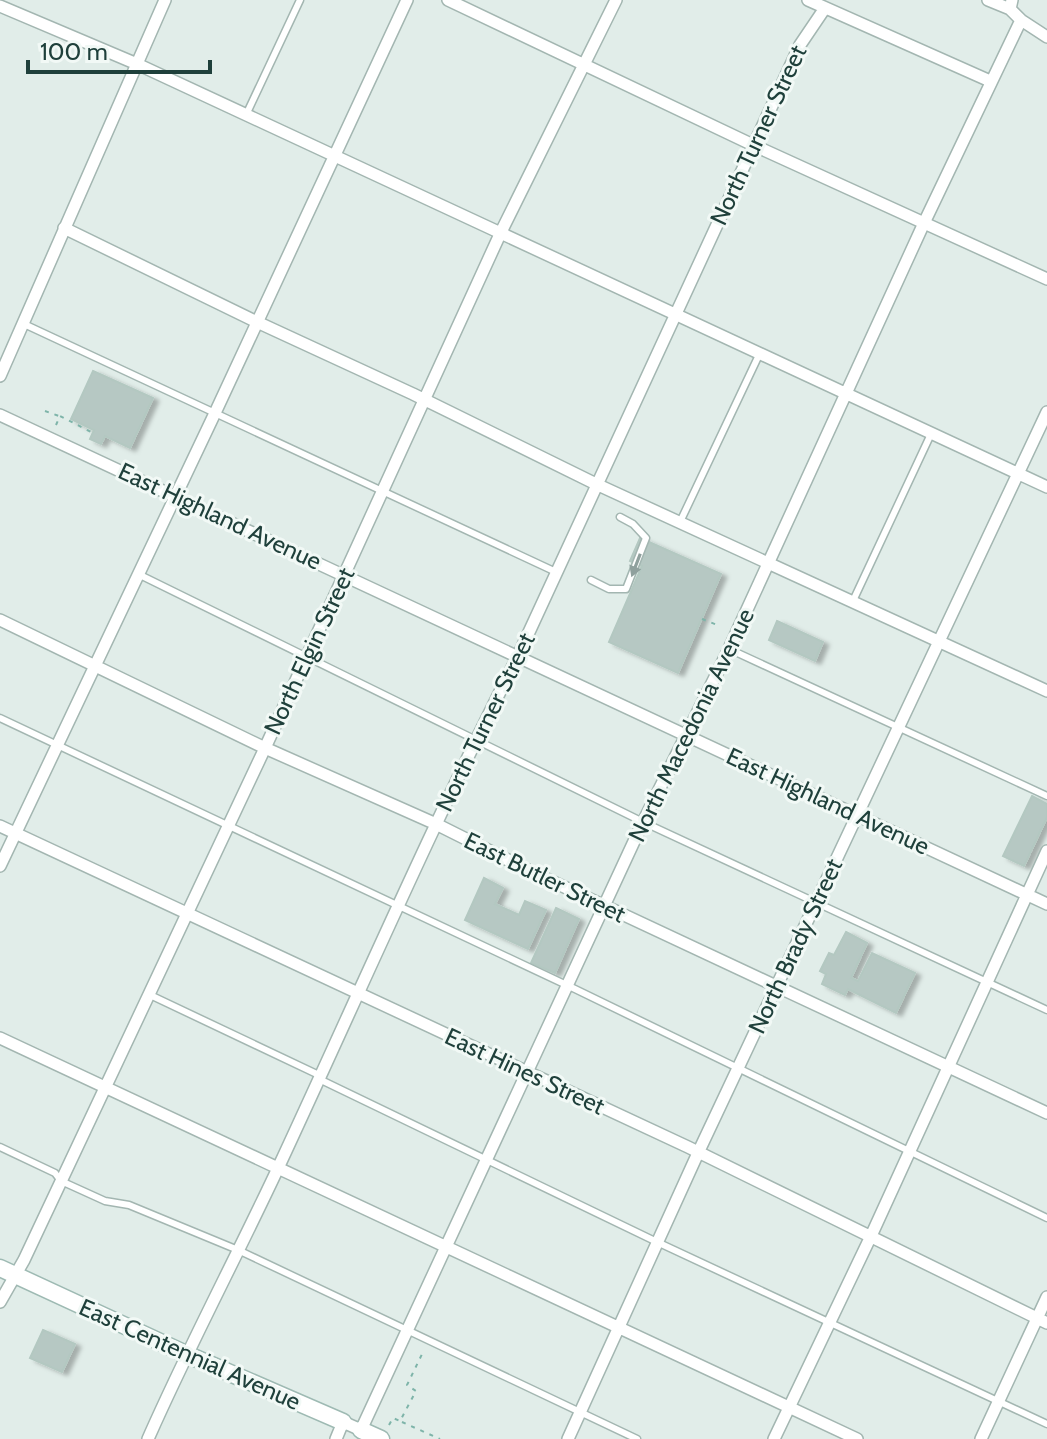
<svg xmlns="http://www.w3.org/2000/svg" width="1047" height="1439" font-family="Cabin,sans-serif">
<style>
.building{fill:#b6c8c3;stroke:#b3c8c1;stroke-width:2;filter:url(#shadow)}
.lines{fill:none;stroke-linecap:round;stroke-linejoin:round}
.lane-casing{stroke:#a3b6b1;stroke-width:9}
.street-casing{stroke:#a3b6b1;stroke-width:14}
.secondary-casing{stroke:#9ebab3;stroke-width:19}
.path{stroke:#7eb4a9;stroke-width:2;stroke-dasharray:4 6;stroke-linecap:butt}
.lane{stroke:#fff;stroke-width:6}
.street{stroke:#fff;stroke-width:11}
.secondary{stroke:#fff;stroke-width:16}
.oneway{fill:#8fa09d}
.labels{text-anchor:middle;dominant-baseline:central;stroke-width:6;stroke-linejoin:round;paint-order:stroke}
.street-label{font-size:24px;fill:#1f403b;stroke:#f2f9f6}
</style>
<defs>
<filter id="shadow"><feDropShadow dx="5.5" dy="3" stdDeviation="2" flood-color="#0004"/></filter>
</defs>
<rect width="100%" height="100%" fill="#e1ede9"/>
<path class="building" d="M 93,371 L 153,398 L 130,448 L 105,436 L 101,444 L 90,439 L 94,430 L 71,419 Z
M 640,538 L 721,574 L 678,673 L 609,642 L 642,566 L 630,561 Z
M 777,621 L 823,642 L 815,661 L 769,640 Z
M 1032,796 L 1047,804 L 1047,817 L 1024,866 L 1003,856 Z
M 484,878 L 503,888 L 495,904 L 519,915 L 525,901 L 546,910 L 528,949 L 465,920 Z
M 556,908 L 579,919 L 555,973 L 531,963 Z
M 846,932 L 867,943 L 851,978 L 858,981 L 872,953 L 915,973 L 896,1013 L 848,989 L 845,995 L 822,984 L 826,974 L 820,971 L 829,953 L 834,955 Z
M 43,1330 L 75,1344 L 62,1372 L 30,1358 Z"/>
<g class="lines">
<g class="lane-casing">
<path id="lane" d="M 246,115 L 300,0
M 24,324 L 556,572
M 680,522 L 759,355
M 138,574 L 643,822 L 1047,1010
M 591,580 L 609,589 L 626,589 L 646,538 L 633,524 L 620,517
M 852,603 L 931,434
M 729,649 L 1047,796
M 0,718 L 575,989 L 1047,1218
M 148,994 L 321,1076
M 319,1079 L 657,1242 L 1047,1424
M 0,1147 L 55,1173 L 61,1181 L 105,1201 L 129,1205 L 238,1250 L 637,1439"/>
</g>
<g class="street-casing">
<path id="street" d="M 448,0 L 753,145 L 1047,279
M 808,0 L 990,81
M 988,0 L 1010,9
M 1012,0 L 1010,9 L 1021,20 L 1047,37
M 0,6 L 137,64 L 1047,487
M 64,228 L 257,322 L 413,394 L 596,484 L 1047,691
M 0,376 L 165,0
M 0,415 L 1047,904
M 0,620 L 265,748 L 436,824 L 528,870 L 1047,1113
M 0,826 L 688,1147 L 1047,1323
M 0,866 L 215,413 L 407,0
M 0,1038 L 857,1439
M 0,1302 L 24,1260 L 265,748 L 501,232 L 616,0
M 148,1439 C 189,1346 236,1258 279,1166 C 358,996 433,823 518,656 L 800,45 L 825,8
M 336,1439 L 343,1422 L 361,1430 L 643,822 L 729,649 L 924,223 L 1021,20
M 568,1439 L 698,1153 L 1047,412
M 774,1439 L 871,1236 L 1047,851
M 981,1439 L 1047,1297"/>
</g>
<g class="secondary-casing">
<path id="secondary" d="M 0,1268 L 186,1354 L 343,1422
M 361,1430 L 381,1439"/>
</g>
<path class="path" d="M 45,411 L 59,416
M 56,425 L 60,416 L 93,433
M 702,619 L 720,626
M 402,1422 L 440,1439
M 389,1425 L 393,1418 L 400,1421 L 416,1391 L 407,1385 L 424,1350"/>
<use href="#lane" class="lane"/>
<use href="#street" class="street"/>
<use href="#secondary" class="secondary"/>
</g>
<defs><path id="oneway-solid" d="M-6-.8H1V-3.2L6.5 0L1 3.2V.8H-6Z" transform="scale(2)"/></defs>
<use class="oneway" href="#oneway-solid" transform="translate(636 565) rotate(111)"/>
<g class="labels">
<g class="street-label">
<text transform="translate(758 135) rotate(-65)">North Turner Street</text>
<text transform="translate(220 516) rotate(25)">East Highland Avenue</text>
<text transform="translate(309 651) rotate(-65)">North Elgin Street</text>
<text transform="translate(485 722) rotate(-64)">North Turner Street</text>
<text transform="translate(691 725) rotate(-64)">North Macedonia Avenue</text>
<text transform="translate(828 801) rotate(25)">East Highland Avenue</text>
<text transform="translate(545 877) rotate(26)">East Butler Street</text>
<text transform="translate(795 946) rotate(-65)">North Brady Street</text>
<text transform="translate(525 1071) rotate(25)">East Hines Street</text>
<text transform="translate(190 1354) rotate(24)">East Centennial Avenue</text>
</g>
</g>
<path d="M28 60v12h182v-12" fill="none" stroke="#1f403b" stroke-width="4"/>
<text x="40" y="60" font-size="24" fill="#1f403b" stroke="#f2f9f6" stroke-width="6" paint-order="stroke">100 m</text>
</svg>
